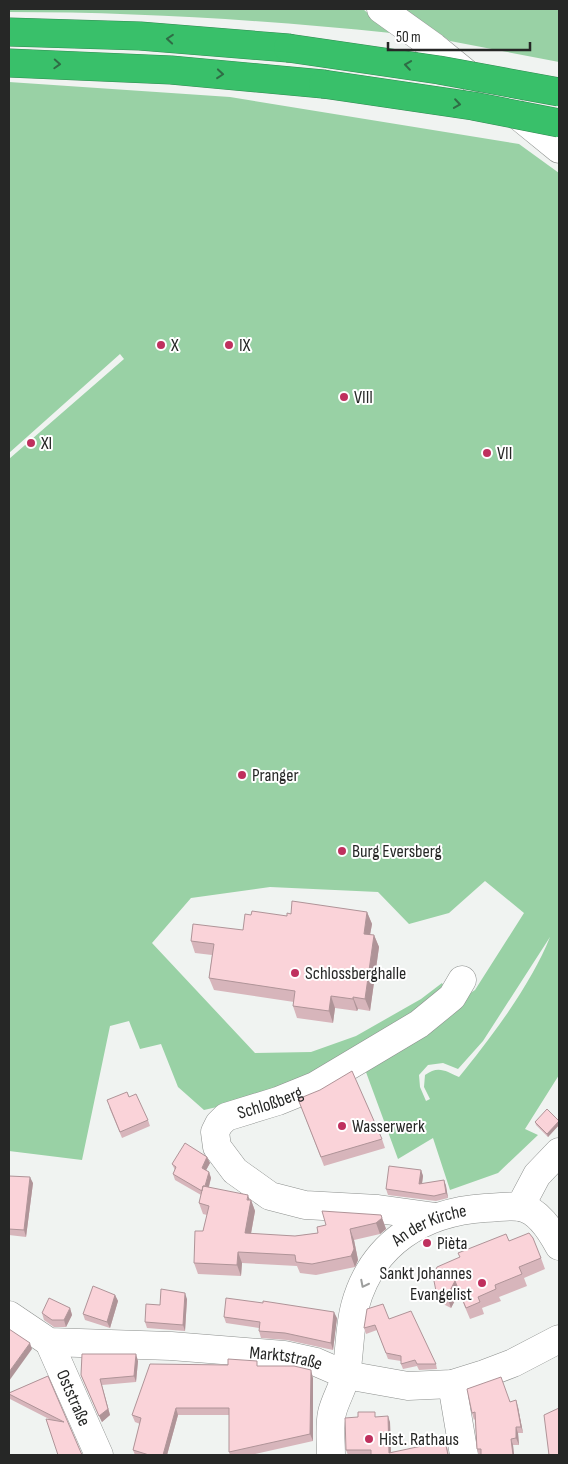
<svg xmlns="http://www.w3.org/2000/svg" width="568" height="1464" font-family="'Sofia Sans Condensed',sans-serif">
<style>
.green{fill:#99d1a5;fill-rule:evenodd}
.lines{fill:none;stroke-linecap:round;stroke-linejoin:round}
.minor-casing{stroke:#8d908e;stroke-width:29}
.highway-casing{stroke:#328a52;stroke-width:29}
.minor{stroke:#fff;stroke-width:28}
.highway{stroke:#39c06a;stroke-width:28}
.highway-bridge-casing{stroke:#328a52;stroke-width:29;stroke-linecap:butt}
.highway-bridge{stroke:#39c06a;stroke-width:28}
.wall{fill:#d7b5bb}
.shaded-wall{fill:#af9498}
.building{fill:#fad3d9;stroke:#af9498}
.oneway{stroke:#2f6c45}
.oneway2{stroke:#9d9e9d}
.poi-dot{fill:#bf305e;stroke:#fff;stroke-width:2}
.labels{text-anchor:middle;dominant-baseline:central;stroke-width:4;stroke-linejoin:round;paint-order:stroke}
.poi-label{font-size:18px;fill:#262726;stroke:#fff;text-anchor:start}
.street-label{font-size:18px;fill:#262726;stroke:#fff}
</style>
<rect width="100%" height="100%" fill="#f0f3f1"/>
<path class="green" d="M 9,9 L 363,9 L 391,33 C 264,20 137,12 9,12 Z
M 405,9 L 559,9 L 559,62 L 450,41 Z
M 9,82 L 230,97 L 519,144 L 559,173 L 559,1075 L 525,1129 L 538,1135 L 498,1173 L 450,1190 L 433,1138 L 398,1159 L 363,1064 L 475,990 L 524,913 L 485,881 L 449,913 L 409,924 L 378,892 L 270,887 L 191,898 L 152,943 L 255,1053 L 311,1052 L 356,1036 L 421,999 L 442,983 L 447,992 L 277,1093 L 204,1110 L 178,1087 L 161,1044 L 140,1049 L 129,1021 L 110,1026 L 82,1160 L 9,1151 L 9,459 L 124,359 L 120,354 L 9,453 ZM 550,937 C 532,983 491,1038 459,1077 C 446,1071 438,1065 425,1075 L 424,1087 L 430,1099 L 426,1101 L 420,1087 L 419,1075 L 428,1065 L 443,1063 L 458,1069 L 483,1041 Z"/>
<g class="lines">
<g class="minor-casing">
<g id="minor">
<path d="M 381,9 L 434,47 L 559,149"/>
<path d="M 520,1207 L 537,1175 L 559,1152"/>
<path id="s1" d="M 436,1217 L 378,1209 L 305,1205 L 270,1196 L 235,1171 L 217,1147 L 215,1132 L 219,1124 L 226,1117 L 278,1101 L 315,1086 L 419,1024 L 452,997 L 462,980"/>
<path id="s2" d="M 9,1315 L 49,1342 L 171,1346 L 284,1355 L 316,1362 L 346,1375 L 408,1386 L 452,1384 L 484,1374 L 513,1363 L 559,1339"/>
<path id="s3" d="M 49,1342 L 99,1455"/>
<path d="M 452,1384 L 464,1455"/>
<path id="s4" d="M 331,1455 C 331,1442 329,1427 332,1413 C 335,1400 343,1388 346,1374 C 350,1352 349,1328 355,1306 C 372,1243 423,1212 485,1208 C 496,1208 509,1205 520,1207 C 538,1210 551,1231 559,1246"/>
</g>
</g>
<g class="highway-casing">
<path id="highway" d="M 9,32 L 140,36 L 288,48
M 9,63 L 171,70 L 323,84"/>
</g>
<use href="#minor" class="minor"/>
<use href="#highway" class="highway"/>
<g class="highway-bridge-casing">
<path id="highway-bridge" d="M 288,48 L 439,70 L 559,92
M 323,84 L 473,106 L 559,123"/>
</g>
<use href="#highway-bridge" class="highway-bridge"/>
</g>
<path class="wall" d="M 367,912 L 372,924 L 370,935 L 374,935 L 379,947 L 370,1011 L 358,1009 L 357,1011 L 335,1008 L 333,1023 L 297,1018 L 293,1006 L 294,1002 L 214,990 L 209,978 L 212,955 L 195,953 L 191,941 L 243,930 L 251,915 L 287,916 L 291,914 Z
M 298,1099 L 382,1139 L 385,1148 L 324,1166 Z
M 109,1107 L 148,1120 L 150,1126 L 122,1138 Z
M 559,1121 L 559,1125 L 548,1137 L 536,1125 L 535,1122 Z
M 207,1157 L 210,1163 L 206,1170 L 209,1172 L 211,1178 L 209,1187 L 249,1200 L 251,1200 L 255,1211 L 251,1234 L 295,1236 L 318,1233 L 381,1215 L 386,1229 L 380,1234 L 354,1240 L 358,1260 L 355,1267 L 316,1275 L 300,1273 L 297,1266 L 242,1263 L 241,1276 L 198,1274 L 194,1263 L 203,1231 L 207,1215 L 203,1214 L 199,1203 L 201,1195 L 175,1180 L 173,1174 L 175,1170 L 172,1164 Z
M 421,1170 L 423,1176 L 422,1184 L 444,1180 L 446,1186 L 448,1198 L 436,1201 L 388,1195 L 386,1189 Z
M 9,1176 L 33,1183 L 26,1237 L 9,1235 Z
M 509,1241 L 541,1258 L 545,1269 L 524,1278 L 527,1286 L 499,1297 L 501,1301 L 482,1308 L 484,1314 L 470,1319 L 459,1293 L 451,1308 L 441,1303 L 436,1291 Z
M 115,1295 L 118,1301 L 110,1328 L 85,1320 L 83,1314 Z
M 187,1299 L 185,1331 L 147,1328 L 145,1322 L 160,1305 Z
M 70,1308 L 72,1315 L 66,1327 L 54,1327 L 44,1320 L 42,1313 Z
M 224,1317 L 337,1318 L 333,1350 L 287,1340 L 261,1338 L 259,1331 L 259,1328 L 226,1323 Z
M 389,1319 L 436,1364 L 437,1369 L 419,1370 L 417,1366 L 403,1369 L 401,1364 L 401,1361 L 388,1359 L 377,1330 L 366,1334 L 364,1328 Z
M 138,1361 L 136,1382 L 102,1385 L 110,1415 L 102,1422 L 81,1375 Z
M 259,1366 L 313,1378 L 313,1441 L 251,1455 L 230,1455 L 229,1452 L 229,1415 L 178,1415 L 167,1455 L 135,1455 L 133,1450 L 140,1424 L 135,1422 L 132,1415 Z
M 48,1376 L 82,1455 L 49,1419 L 10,1399 L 9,1393 Z
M 510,1402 L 518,1407 L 523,1433 L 518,1433 L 519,1445 L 513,1445 L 514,1455 L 479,1455 L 477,1449 L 475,1419 L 474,1420 L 472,1413 Z
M 377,1417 L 390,1422 L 391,1452 L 447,1447 L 449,1455 L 348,1455 L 346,1450 Z"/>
<path class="shaded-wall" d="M 367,912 L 372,924 L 368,946 L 364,934 Z
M 374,935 L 379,947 L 370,1011 L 365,999 Z
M 331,996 L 335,1008 L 333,1023 L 329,1011 Z
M 353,997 L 358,1009 L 357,1011 L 353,999 Z
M 559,1121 L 559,1125 L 548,1137 L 547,1134 Z
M 207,1157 L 210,1163 L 204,1174 L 202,1168 Z
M 421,1170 L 423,1176 L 421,1190 L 419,1184 Z
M 209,1172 L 211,1178 L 206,1197 L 204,1191 Z
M 30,1177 L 33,1183 L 26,1237 L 24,1230 Z
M 444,1180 L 446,1186 L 448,1198 L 446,1193 Z
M 248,1195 L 251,1204 L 251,1200 L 255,1211 L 249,1244 L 245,1233 Z
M 381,1215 L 386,1229 L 380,1234 L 376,1223 Z
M 350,1229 L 354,1240 L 358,1260 L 355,1267 L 351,1256 Z
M 238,1252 L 242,1263 L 241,1276 L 237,1265 Z
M 455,1281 L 459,1293 L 451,1308 L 447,1296 Z
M 185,1293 L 187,1299 L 185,1331 L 183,1325 Z
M 115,1295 L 118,1301 L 110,1328 L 107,1322 Z
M 70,1308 L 72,1315 L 66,1327 L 64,1320 Z
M 334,1312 L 337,1318 L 333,1350 L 331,1343 Z
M 30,1343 L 32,1349 L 9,1381 L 9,1372 Z
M 136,1354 L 138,1361 L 136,1382 L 134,1376 Z
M 311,1370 L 313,1378 L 313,1441 L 310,1434 Z
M 100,1379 L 110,1415 L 102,1422 L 99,1416 Z
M 516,1400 L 518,1407 L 523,1433 L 521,1427 Z
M 176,1408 L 178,1415 L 167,1455 L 163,1455 Z
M 388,1416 L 390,1422 L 391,1455 L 389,1453 Z
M 516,1427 L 518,1433 L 519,1445 L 516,1438 Z
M 511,1439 L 513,1445 L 514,1455 L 513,1455 Z"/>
<path class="building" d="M 292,901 L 367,912 L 364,934 L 374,935 L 365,999 L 353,997 L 353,999 L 331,996 L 329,1011 L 293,1006 L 295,991 L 209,978 L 214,944 L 191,941 L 193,924 L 243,930 L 245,914 L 251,915 L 252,911 L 287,916 L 287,913 L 291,914 Z
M 352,1071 L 382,1139 L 321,1157 L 298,1099 L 320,1090 Z
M 127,1092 L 129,1097 L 136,1094 L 148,1120 L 120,1132 L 107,1100 Z
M 547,1109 L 559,1121 L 547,1134 L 535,1122 Z
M 185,1143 L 207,1157 L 202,1168 L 209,1172 L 205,1186 L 203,1186 L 202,1191 L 173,1174 L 176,1167 L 172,1164 Z
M 389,1166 L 421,1170 L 419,1184 L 444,1180 L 446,1193 L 434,1196 L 386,1189 Z
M 9,1176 L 30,1177 L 24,1230 L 9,1229 Z
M 203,1186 L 248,1195 L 247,1200 L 251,1200 L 245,1233 L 295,1236 L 318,1233 L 317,1227 L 326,1225 L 322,1211 L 381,1215 L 382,1218 L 376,1223 L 350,1229 L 354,1249 L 351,1256 L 312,1264 L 296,1262 L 295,1255 L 238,1252 L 237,1265 L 194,1263 L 195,1231 L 203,1231 L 209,1206 L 199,1203 Z
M 529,1233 L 533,1238 L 541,1258 L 519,1267 L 522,1274 L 495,1285 L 496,1289 L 478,1297 L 480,1302 L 466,1308 L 455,1281 L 447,1296 L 436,1291 L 433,1276 L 437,1267 L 460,1257 L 458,1253 L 506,1234 L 509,1241 Z
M 93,1286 L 115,1295 L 107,1322 L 83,1314 Z
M 161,1289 L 185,1293 L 183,1325 L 145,1322 L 146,1304 L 160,1305 Z
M 49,1298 L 70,1308 L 64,1320 L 52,1320 L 42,1313 Z
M 226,1298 L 263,1303 L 263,1301 L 334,1312 L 331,1343 L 285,1333 L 259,1331 L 260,1322 L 224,1317 Z
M 383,1304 L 389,1319 L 411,1311 L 436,1364 L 417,1364 L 415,1360 L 401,1364 L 401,1356 L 386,1353 L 375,1325 L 364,1328 L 367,1309 Z
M 9,1329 L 30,1343 L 9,1372 Z
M 82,1354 L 136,1354 L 134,1376 L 100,1379 L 108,1409 L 99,1416 L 81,1375 Z
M 228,1359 L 257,1361 L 257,1366 L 294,1366 L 311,1370 L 310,1434 L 229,1452 L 229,1408 L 176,1408 L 163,1455 L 149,1455 L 133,1450 L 141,1418 L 132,1415 L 150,1364 L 228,1365 Z
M 48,1376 L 82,1455 L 58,1455 L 46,1419 L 64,1422 L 9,1394 L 9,1393 Z
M 501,1377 L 510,1402 L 516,1400 L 521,1427 L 516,1427 L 516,1438 L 511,1439 L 513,1455 L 481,1455 L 481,1449 L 477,1449 L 475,1412 L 472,1413 L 467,1389 Z
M 559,1408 L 559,1455 L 549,1455 L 544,1415 Z
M 358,1412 L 375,1412 L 375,1417 L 388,1416 L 389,1453 L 445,1441 L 448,1455 L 371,1455 L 371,1450 L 346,1450 L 345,1418 L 358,1417 Z"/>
<defs><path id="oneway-chevron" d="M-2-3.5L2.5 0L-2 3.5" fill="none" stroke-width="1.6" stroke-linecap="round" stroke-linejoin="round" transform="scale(1.25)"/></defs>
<g class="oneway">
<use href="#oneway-chevron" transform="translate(170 39) rotate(-175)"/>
<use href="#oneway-chevron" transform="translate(57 64) rotate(3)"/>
<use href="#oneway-chevron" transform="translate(408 65) rotate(-172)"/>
<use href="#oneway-chevron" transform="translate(220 74) rotate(5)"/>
<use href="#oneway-chevron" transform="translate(457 104) rotate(8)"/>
</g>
<use class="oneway2" href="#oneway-chevron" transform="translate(364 1284) rotate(117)"/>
<g class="poi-dot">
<circle cx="161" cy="345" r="5"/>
<circle cx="229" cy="345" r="5"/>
<circle cx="344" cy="397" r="5"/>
<circle cx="31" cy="443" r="5"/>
<circle cx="487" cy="453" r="5"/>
<circle cx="242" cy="775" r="5"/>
<circle cx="342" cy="851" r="5"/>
<circle cx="295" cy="973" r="5"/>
<circle cx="342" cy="1126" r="5"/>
<circle cx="427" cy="1243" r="5"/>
<circle cx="482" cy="1283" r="5"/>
<circle cx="369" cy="1439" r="5"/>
</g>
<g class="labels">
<g class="poi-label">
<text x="171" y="345">X</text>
<text x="239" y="345">IX</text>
<text x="354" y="397">VIII</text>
<text x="41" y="443">XI</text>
<text x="497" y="453">VII</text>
<text x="252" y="775">Pranger</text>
<text x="352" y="851">Burg Eversberg</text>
<text x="305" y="973">Schlossberghalle</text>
<text x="352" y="1126">Wasserwerk</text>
<text x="437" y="1243">Pièta</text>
<text x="472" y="1273" text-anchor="end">Sankt Johannes<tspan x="472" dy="21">Evangelist</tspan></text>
<text x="379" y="1439">Hist. Rathaus</text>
</g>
<g class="street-label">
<text stroke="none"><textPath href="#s1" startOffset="321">Schloßberg</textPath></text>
<text stroke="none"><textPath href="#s4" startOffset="268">An der Kirche</textPath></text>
<text stroke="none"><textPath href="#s2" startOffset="286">Marktstraße</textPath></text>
<text stroke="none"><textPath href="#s3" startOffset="61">Oststraße</textPath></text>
</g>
</g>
<rect width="568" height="1464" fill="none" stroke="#262726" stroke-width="20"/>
<path d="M388 42v8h142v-8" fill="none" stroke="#262726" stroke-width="2.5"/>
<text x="396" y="42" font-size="15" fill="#262726" stroke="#ffffff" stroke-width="4" paint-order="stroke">50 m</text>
</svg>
